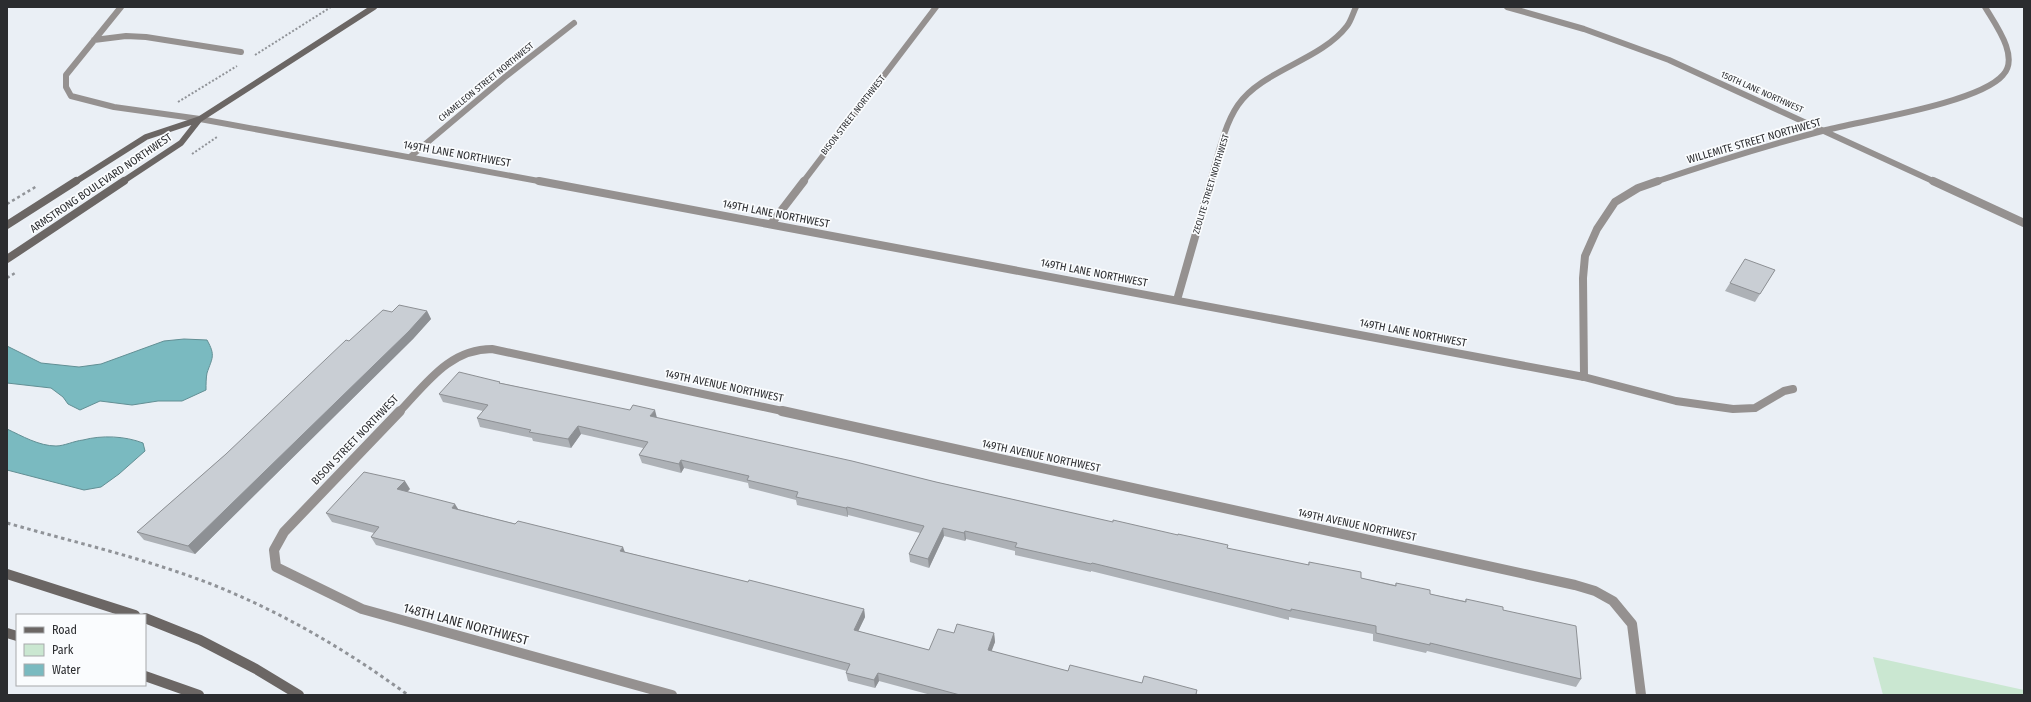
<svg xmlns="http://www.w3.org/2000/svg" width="2031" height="702" font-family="'Fira Sans Condensed',sans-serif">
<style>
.green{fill:#cae7d1}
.water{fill:#7abac0;stroke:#628f94}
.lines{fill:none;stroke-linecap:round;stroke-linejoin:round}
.path-far2{stroke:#909398;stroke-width:2;stroke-dasharray:2 2;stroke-linecap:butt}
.path-far1{stroke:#909398;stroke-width:2.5;stroke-dasharray:3 3;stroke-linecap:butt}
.path{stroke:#909398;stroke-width:3;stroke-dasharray:3.5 3.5;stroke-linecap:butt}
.service{stroke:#959190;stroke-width:8}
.minor-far2{stroke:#959190;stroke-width:6}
.minor-far1{stroke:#959190;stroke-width:8}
.minor{stroke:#959190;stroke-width:10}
.secondary-far2{stroke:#6b6664;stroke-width:6}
.secondary-far1{stroke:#6b6664;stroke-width:8}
.secondary{stroke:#6b6664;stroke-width:10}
.wall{fill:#adb1b6}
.shaded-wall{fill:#8d9094}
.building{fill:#c9ced4;stroke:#8d9094}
.labels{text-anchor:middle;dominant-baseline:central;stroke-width:3.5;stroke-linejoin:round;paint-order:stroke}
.far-street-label{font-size:9px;fill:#2b2c2f;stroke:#fafcfe}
.street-label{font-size:11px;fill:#2b2c2f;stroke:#fafcfe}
.near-street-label{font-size:13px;fill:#2b2c2f;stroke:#fafcfe}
</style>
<rect width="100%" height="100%" fill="#eaeff5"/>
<path class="green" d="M 1873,657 L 2024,690 L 2024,695 L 1883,695 Z"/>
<path class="water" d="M 184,339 L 207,340 C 216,356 212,358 207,373 C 206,378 206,384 206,390 L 182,401 L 158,401 L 132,405 L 100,401 L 80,410 L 68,404 L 63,397 L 51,388 L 7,383 L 7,346 L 41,363 L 79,367 L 101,364 L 164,341 Z
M 7,429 C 22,436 39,446 56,446 C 64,446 74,441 83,440 C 102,435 125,436 143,443 L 145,451 L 119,474 L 101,487 L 84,490 L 7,470 Z"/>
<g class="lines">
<path class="path-far2" d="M 255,55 L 331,7
M 178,102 L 237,66
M 192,154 L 217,137"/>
<path class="path-far1" d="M 7,204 L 37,186
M 7,278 L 15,273"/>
<path class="path" d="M 7,523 C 77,543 148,559 216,586 C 285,614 348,651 408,695"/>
<path class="service" d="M 1584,377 L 1676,401 L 1733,409 L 1755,408 L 1784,391 L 1793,389"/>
<path class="minor-far2" d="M 121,7 L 66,75 L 66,87 L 71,96 L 114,107 L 200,119 L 544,182
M 1507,7 L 1584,29 L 1669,60 L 1935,182
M 94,40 L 126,36 L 146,37 L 241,52
M 410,157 L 505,77 L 574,23
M 803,182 L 936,7
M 1210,182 C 1217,159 1224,125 1238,105 C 1262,70 1320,61 1347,26 C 1351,21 1353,13 1356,7
M 1655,182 C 1711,163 1768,145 1826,130 C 1865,120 1979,103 2003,75 C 2020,57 1995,24 1985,7"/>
<path class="minor-far1" d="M 539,181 L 1584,377 L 1583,278 L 1585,256 L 1597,229 L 1615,202 L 1638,188 L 1658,181
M 1933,181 L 2024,223
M 771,224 L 804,181
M 1177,300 L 1211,181
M 399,412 C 426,384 449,349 492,349 L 787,412"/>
<path class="minor" d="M 400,411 L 284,532 L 274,550 L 276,567 L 362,609 L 672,695
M 782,411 L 1575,585 L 1595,591 L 1613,601 L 1632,624 L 1641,695"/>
<path class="secondary-far2" d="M 75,182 L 146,137 L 200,119 L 374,7
M 122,182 L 181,143 L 199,120"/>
<path class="secondary-far1" d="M 7,225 L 76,181
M 7,259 L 124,181"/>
<path class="secondary" d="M 7,574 L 135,615
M 145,618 L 200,640 L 256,669 L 299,695
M 7,633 L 17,636
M 145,676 L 199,695"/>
</g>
<path class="wall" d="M 1775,270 L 1755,302 L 1725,291 L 1730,283 Z
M 427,311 L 431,319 L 413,339 L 195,554 L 144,540 L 137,532 L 226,454 L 349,341 Z
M 501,383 L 657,418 L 936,482 L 1227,548 L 1308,565 L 1309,562 L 1361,578 L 1395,585 L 1396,583 L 1430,594 L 1465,601 L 1466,599 L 1503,610 L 1581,679 L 1576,687 L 1427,651 L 1426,653 L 1373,641 L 1373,634 L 1289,617 L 1289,620 L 1091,571 L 1091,572 L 1015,555 L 1015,551 L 966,539 L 965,541 L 944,536 L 929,568 L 910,562 L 909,554 L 920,533 L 848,515 L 848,517 L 797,505 L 796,500 L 749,488 L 748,483 L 684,468 L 681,473 L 642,463 L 639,455 L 643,448 L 581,434 L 571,448 L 533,441 L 532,438 L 480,427 L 477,418 L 483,411 L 443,402 L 439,394 Z
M 410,489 L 407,492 L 458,509 L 625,552 L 748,582 L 864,609 L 865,617 L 858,631 L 929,650 L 954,633 L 994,633 L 995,642 L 991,651 L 1068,671 L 1142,683 L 1198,695 L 931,695 L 879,681 L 875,688 L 848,681 L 846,673 L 847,671 L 376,545 L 371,537 L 374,533 L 332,522 L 326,513 Z"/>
<path class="shaded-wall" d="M 427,311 L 431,319 L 413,339 L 195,554 L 188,546 Z
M 655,410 L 657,418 L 650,416 Z
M 578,426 L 581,434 L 571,448 L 568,439 Z
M 681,460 L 684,468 L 681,473 L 679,464 Z
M 405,481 L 410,489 L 402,497 L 397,489 Z
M 455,504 L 460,512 L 452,508 Z
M 847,507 L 848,515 L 848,517 L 846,508 Z
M 943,528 L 944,536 L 929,568 L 928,559 Z
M 965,531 L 966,539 L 965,541 L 964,533 Z
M 623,547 L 626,555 L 620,551 Z
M 864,609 L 865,617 L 855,638 L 854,630 Z
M 994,633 L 995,642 L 989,658 L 988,650 Z
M 878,673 L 879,681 L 875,688 L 874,680 Z"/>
<path class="building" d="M 1745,259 L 1775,270 L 1760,294 L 1730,283 Z
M 399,305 L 427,311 L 409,331 L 188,546 L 137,532 L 226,454 L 346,340 L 349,341 L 383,310 L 392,312 Z
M 459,372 L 500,382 L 499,383 L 630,410 L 633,405 L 655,410 L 650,416 L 852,461 L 936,482 L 1113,522 L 1113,520 L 1178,535 L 1178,534 L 1228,545 L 1227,548 L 1309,565 L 1309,562 L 1361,572 L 1361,578 L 1396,586 L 1396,583 L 1430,590 L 1430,594 L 1466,602 L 1466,599 L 1503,607 L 1503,610 L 1576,626 L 1581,679 L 1430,643 L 1430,645 L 1376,633 L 1376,626 L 1291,609 L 1291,611 L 1092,563 L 1091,564 L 1015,547 L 1017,543 L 965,531 L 964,533 L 943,528 L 928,559 L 909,554 L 924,526 L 847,507 L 846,508 L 796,497 L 798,492 L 747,480 L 749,476 L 681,460 L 679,464 L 639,455 L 648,442 L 578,426 L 568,439 L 529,432 L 531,430 L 477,418 L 488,405 L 439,394 Z
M 364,472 L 405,481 L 397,489 L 455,504 L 452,508 L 515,524 L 518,521 L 623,547 L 620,551 L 748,582 L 749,580 L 864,609 L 854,630 L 929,650 L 938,629 L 954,633 L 957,624 L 994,633 L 988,650 L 1068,671 L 1070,665 L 1142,683 L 1144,676 L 1197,690 L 1196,694 L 1198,695 L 960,695 L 878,673 L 874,680 L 846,673 L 850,664 L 371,537 L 379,527 L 326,513 Z"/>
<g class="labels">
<g class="far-street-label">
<text transform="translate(486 82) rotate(-39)">CHAMELEON STREET NORTHWEST</text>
<text transform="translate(1762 92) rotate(24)">150TH LANE NORTHWEST</text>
<text transform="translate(853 115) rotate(-52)">BISON STREET NORTHWEST</text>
<text transform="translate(1211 184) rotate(-73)">ZEOLITE STREET NORTHWEST</text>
</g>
<g class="street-label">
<text transform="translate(1754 141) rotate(-16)">WILLEMITE STREET NORTHWEST</text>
<text transform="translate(457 154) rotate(10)">149TH LANE NORTHWEST</text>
<text transform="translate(101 183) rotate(-34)">ARMSTRONG BOULEVARD NORTHWEST</text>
<text transform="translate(776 214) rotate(11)">149TH LANE NORTHWEST</text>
<text transform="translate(1094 273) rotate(11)">149TH LANE NORTHWEST</text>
<text transform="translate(1413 333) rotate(11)">149TH LANE NORTHWEST</text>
<text transform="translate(724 386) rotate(12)">149TH AVENUE NORTHWEST</text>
<text transform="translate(355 440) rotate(-46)">BISON STREET NORTHWEST</text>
<text transform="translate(1041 456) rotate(12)">149TH AVENUE NORTHWEST</text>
<text transform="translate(1357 525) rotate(12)">149TH AVENUE NORTHWEST</text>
</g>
<g class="near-street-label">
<text transform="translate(466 624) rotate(15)">148TH LANE NORTHWEST</text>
</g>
</g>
<rect width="2031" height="702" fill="none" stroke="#2b2c2f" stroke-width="16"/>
<rect x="16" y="614" width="130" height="72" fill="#fafcfe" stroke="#a7a9ab"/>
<rect x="24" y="627" width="20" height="6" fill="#6b6664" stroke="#a7a9ab"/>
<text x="52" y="634" font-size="12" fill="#2b2c2f">Road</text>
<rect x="24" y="644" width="20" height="12" fill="#cae7d1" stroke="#a7a9ab"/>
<text x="52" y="654" font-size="12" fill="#2b2c2f">Park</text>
<rect x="24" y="664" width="20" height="12" fill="#7abac0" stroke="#a7a9ab"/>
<text x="52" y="674" font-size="12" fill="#2b2c2f">Water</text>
</svg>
